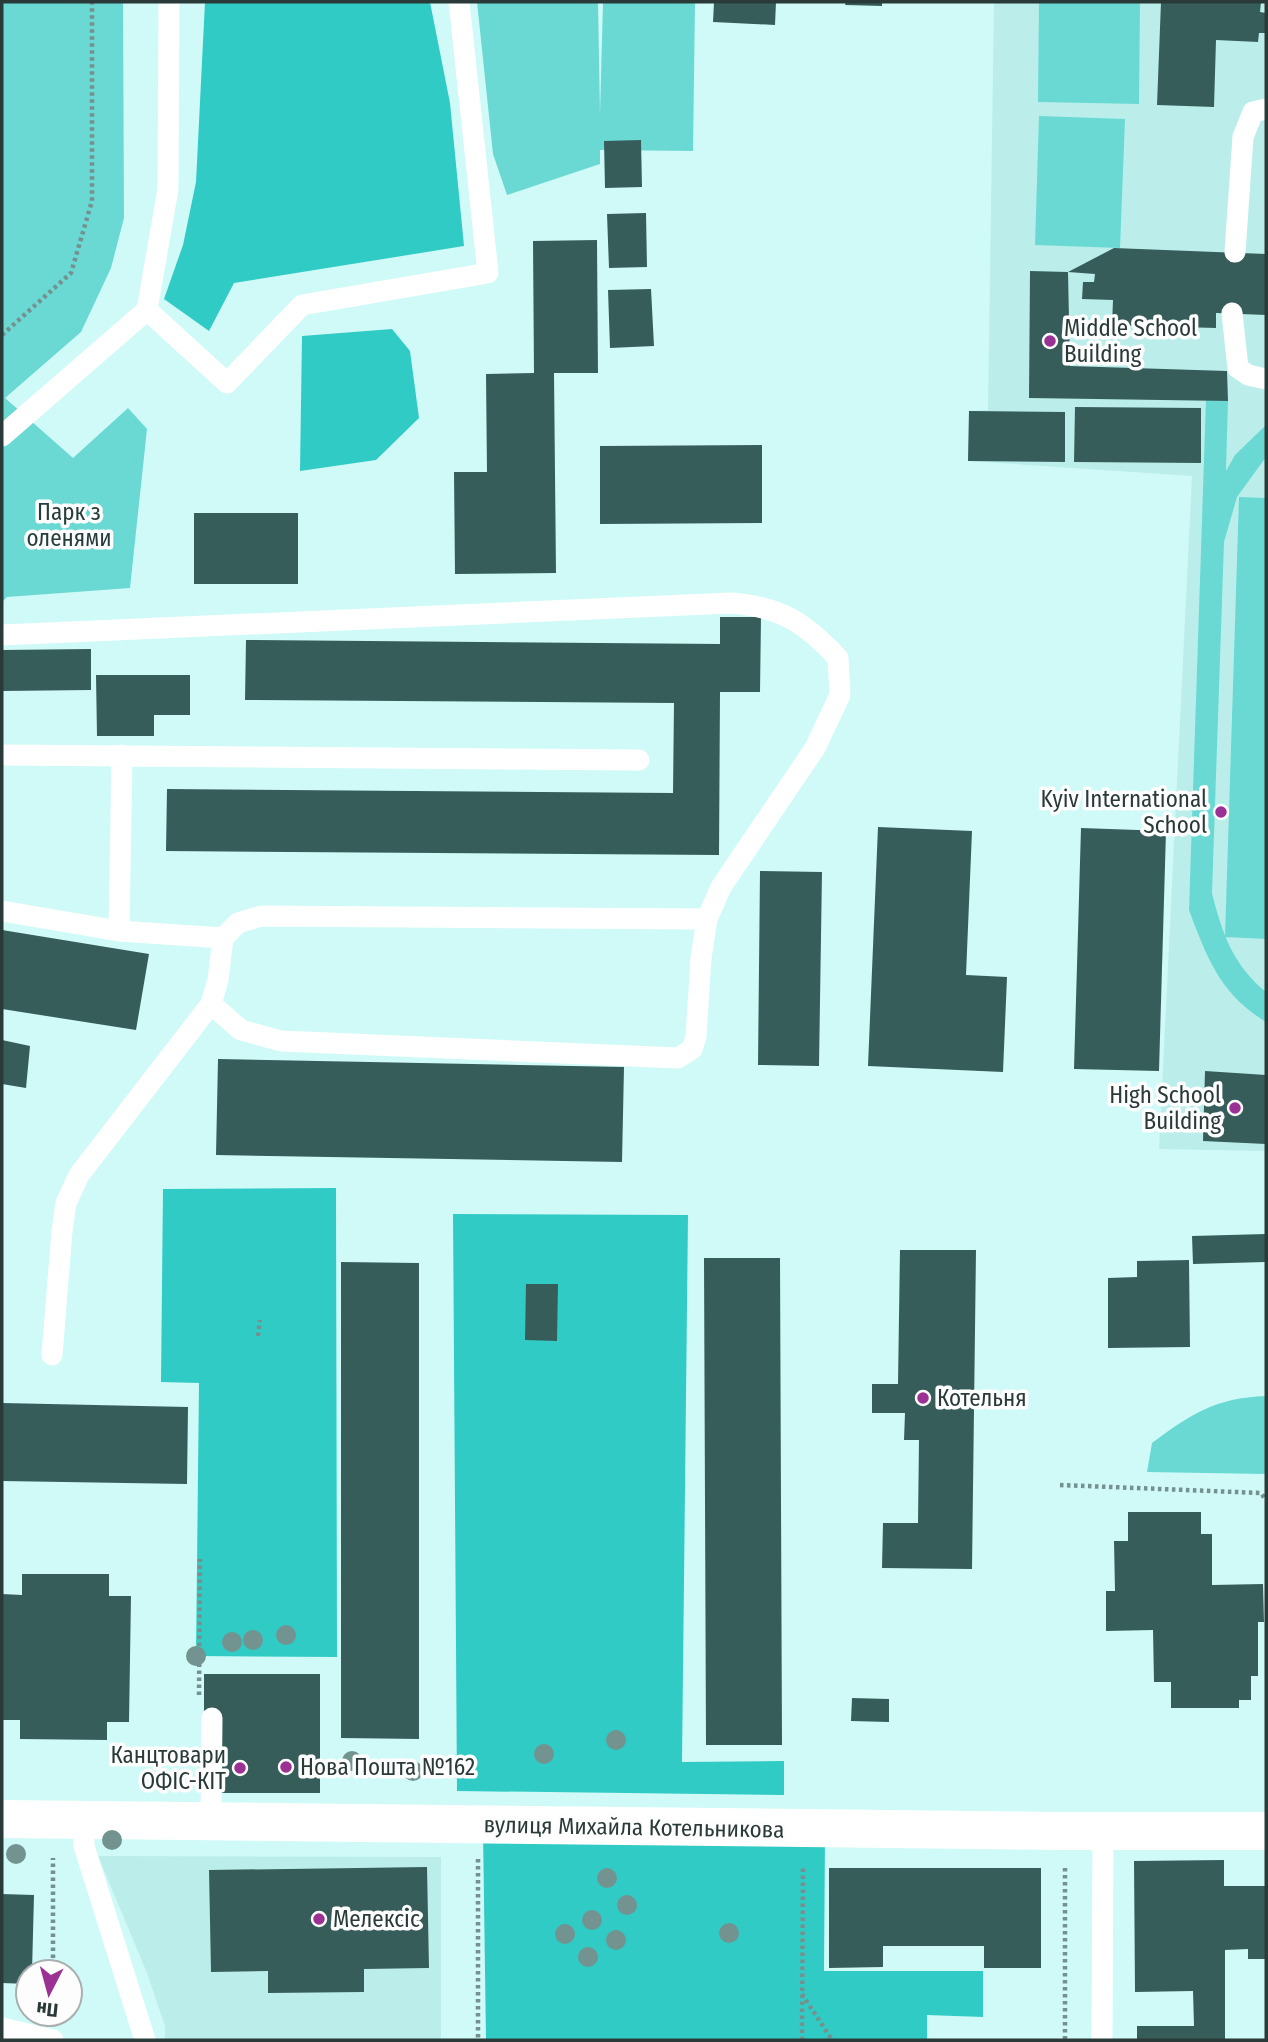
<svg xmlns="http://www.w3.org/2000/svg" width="1268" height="2042" font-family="'Fira Sans Condensed',sans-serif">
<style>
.built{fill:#bbeeea}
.green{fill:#6ad9d4}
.forest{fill:#31cbc6}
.building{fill:#375d5b}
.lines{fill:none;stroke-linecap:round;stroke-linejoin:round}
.path{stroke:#75918f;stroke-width:4.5;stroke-dasharray:3.5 3.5;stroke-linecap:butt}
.lane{stroke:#fff;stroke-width:21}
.street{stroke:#fff;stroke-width:38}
.tree{fill:#729390}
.poi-dot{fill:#9b3193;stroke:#fdfdfd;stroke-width:2.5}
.labels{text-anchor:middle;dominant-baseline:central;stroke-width:7;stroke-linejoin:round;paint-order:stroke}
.poi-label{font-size:23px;fill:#2a3a39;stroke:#fdfdfd;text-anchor:start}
.park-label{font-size:23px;fill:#253e3c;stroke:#fdfdfd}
.street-label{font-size:23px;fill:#2a3a39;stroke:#fdfdfd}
</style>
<rect width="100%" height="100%" fill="#d0faf7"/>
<path class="built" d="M 994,2 L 1266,2 L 1266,1151 L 1159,1149 L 1192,476 L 968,461 L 969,411 L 988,410 Z
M 98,1856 L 441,1857 L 441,2040 L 165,2040 L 165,2026 L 147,1973 Z"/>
<path class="green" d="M 2,2 L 123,2 L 124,218 L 111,268 L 81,332 L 5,398 L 73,458 L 128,408 L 147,429 L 130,588 L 7,597 L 2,602 Z
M 477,2 L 598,2 L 600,114 L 603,2 L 695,2 L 693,151 L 600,150 L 600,164 L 507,195 L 493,154 Z
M 1039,2 L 1140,2 L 1139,104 L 1038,102 Z
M 1039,116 L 1125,119 L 1120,248 L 1035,245 Z
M 1206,400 L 1228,401 L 1226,471 L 1235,455 L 1266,425 L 1266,457 L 1237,497 L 1224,542 L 1212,893 C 1222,933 1233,965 1266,992 L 1266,1022 C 1220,994 1207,958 1189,910 Z
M 1239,497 L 1266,498 L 1266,939 L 1225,937 Z
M 1266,1396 L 1266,1474 L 1147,1472 L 1152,1443 C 1191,1414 1215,1398 1266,1396 Z"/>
<path class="forest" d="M 205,2 L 430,2 L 450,103 L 464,246 L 234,283 L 209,331 L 164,299 L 183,245 L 196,182 Z
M 392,329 L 410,351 L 419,418 L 376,460 L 300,471 L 302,336 Z
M 336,1188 L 337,1657 L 196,1656 L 199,1383 L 161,1382 L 163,1189 Z
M 453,1214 L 688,1215 L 682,1762 L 784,1761 L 784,1795 L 457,1791 Z
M 483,1830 L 825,1837 L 824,1971 L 983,1971 L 983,2017 L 927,2015 L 927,2040 L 486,2040 Z"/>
<path class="building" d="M 714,2 L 776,2 L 775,25 L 713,22 Z
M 846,2 L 882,2 L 882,6 L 845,5 Z
M 1161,2 L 1261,2 L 1260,12 L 1266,13 L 1266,33 L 1259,33 L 1258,42 L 1216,40 L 1214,107 L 1157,105 Z
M 641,140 L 642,187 L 605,188 L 604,141 Z
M 646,213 L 647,267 L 609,268 L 607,214 Z
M 597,240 L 598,373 L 554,373 L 556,573 L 455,574 L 454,472 L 487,472 L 486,374 L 534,373 L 533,241 Z
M 1114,248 L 1266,254 L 1266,315 L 1216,313 L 1216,328 L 1112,325 L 1113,300 L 1082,299 L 1083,282 L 1094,282 L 1095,274 L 1068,272 Z
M 1030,271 L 1068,272 L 1070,366 L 1227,371 L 1228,401 L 1029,398 Z
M 651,289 L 654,346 L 610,348 L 608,290 Z
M 1075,407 L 1201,408 L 1201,463 L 1074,462 Z
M 969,411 L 1065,412 L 1065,462 L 968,461 Z
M 762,445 L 762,523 L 600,524 L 600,446 Z
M 194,513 L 298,513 L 298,584 L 194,584 Z
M 720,617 L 761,617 L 760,692 L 720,692 L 719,855 L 166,851 L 167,789 L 673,793 L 674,703 L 245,700 L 246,640 L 720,644 Z
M 91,649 L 91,690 L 2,691 L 2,650 Z
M 96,675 L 190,675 L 190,715 L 154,715 L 154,736 L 97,736 Z
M 878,827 L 972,831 L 966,975 L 1007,977 L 1003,1072 L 868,1066 Z
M 1081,828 L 1166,831 L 1159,1071 L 1074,1069 Z
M 760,871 L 822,872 L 819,1066 L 758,1065 Z
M 2,930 L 149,954 L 136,1030 L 2,1009 Z
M 2,1040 L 30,1046 L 26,1088 L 2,1084 Z
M 218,1059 L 624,1067 L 622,1162 L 216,1155 Z
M 1205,1071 L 1266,1075 L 1266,1144 L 1203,1141 Z
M 1266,1234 L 1266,1262 L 1193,1264 L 1192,1236 Z
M 900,1250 L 976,1250 L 972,1569 L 882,1568 L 883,1523 L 918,1523 L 919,1440 L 904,1440 L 905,1413 L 872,1413 L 872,1384 L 898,1384 Z
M 704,1258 L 780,1258 L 782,1745 L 706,1745 Z
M 1189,1260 L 1190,1347 L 1108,1348 L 1108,1278 L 1137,1277 L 1137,1261 Z
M 341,1262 L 419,1263 L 419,1739 L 341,1738 Z
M 526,1284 L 558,1284 L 557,1341 L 525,1340 Z
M 2,1403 L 188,1407 L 187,1484 L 2,1481 Z
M 1128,1512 L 1201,1512 L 1201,1534 L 1212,1534 L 1212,1585 L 1263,1584 L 1264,1622 L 1258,1622 L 1258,1676 L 1251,1676 L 1251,1700 L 1239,1700 L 1239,1708 L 1171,1708 L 1171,1682 L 1154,1682 L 1153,1630 L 1106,1631 L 1106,1591 L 1115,1591 L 1114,1541 L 1128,1541 Z
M 22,1574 L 109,1574 L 109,1596 L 131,1596 L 129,1722 L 107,1722 L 107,1740 L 20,1739 L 20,1720 L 2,1720 L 2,1594 L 22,1595 Z
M 204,1674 L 320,1674 L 320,1793 L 217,1793 L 204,1714 Z
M 852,1698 L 889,1699 L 889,1722 L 851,1721 Z
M 1224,1860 L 1224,1886 L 1266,1886 L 1266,1959 L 1248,1959 L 1248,1949 L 1225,1950 L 1225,2040 L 1137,2040 L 1137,2026 L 1194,2026 L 1193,1991 L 1135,1992 L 1134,1861 Z
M 427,1867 L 429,1968 L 364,1969 L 364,1992 L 268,1993 L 268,1971 L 211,1972 L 209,1870 Z
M 829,1868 L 1041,1868 L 1041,1968 L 984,1968 L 984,1946 L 883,1946 L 883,1967 L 829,1968 Z
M 2,1894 L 34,1895 L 32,1972 L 28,1972 L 28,1984 L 2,1983 Z"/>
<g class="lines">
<path class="path" d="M 2,335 L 71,273 L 92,201 L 92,2
M 258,1336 L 260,1320
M 1060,1485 L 1261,1493 L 1266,1500
M 199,1695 L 200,1559
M 478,1859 L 478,2040
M 1065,1868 L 1065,2040
M 53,1972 L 53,1858
M 802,1994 L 832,2040
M 802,2040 L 803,1866"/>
<path class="lane" d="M 1235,252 L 1243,137 L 1253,112 L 1266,109
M 147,310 L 227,383 L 302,305 L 488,273 L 459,2
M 1232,313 L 1238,368 L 1248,375 L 1266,379
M 2,436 L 147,310 L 168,189 L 169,2
M 2,635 L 731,603 C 781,607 804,622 838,658 L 840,695 L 815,748 L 721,887 L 707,919 L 701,958 L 696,1037 L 692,1049 L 678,1058 L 281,1041 L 241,1030 L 211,1004
M 2,755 L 639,760
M 2,911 L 119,931 L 223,938
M 119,931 L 122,755
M 52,1355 L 62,1231 L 66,1203 L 79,1175 L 211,1004 L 218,980 L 223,938 L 238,923 L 261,916 L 707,919
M 84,1820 L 84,1846 L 145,2040
M 211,1822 L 212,1718
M 2,2028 L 53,2040
M 1102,2040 L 1103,1831"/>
<path class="street" d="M 2,1819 L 1064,1831 L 1266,1831"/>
</g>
<g class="tree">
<circle cx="286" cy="1635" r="10"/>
<circle cx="253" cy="1640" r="10"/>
<circle cx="232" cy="1642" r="10"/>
<circle cx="196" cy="1656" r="10"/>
<circle cx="616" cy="1740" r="10"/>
<circle cx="544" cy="1754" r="10"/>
<circle cx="352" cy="1761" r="10"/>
<circle cx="413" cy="1771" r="10"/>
<circle cx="112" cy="1840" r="10"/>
<circle cx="16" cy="1854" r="10"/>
<circle cx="607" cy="1878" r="10"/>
<circle cx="627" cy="1905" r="10"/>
<circle cx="592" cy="1920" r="10"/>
<circle cx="729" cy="1933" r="10"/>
<circle cx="565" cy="1934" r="10"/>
<circle cx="616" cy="1940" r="10"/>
<circle cx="588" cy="1957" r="10"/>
</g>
<g class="poi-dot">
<circle cx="1050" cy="341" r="7"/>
<circle cx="1221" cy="812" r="7"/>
<circle cx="1235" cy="1108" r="7"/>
<circle cx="923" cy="1398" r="7"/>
<circle cx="286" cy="1767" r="7"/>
<circle cx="240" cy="1768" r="7"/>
<circle cx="319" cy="1919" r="7"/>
</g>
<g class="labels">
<g class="poi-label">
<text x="1064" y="328">Middle School<tspan x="1064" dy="26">Building</tspan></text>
<text x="1207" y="799" text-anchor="end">Kyiv International<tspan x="1207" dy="26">School</tspan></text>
<text x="1221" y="1095" text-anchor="end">High School<tspan x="1221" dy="26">Building</tspan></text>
<text x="937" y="1398">Котельня</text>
<text x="226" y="1755" text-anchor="end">Канцтовари<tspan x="226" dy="26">ОФІС-КІТ</tspan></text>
<text x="300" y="1767">Нова Пошта №162</text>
<text x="333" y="1919">Мелексіc</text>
</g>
<g class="park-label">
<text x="69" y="512">Парк з<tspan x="69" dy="26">оленями</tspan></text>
</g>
<g class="street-label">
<text transform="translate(634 1827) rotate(1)">вулиця Михайла Котельникова</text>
</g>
</g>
<rect width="1268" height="2042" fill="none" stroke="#2a3a39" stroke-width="7"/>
<g transform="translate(49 1993) rotate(186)"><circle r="33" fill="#fdfdfd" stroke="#a9afaf" stroke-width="2"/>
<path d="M0-5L12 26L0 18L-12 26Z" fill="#9b3193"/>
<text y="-10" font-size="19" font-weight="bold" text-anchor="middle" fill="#2a3a39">Пн</text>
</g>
</svg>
